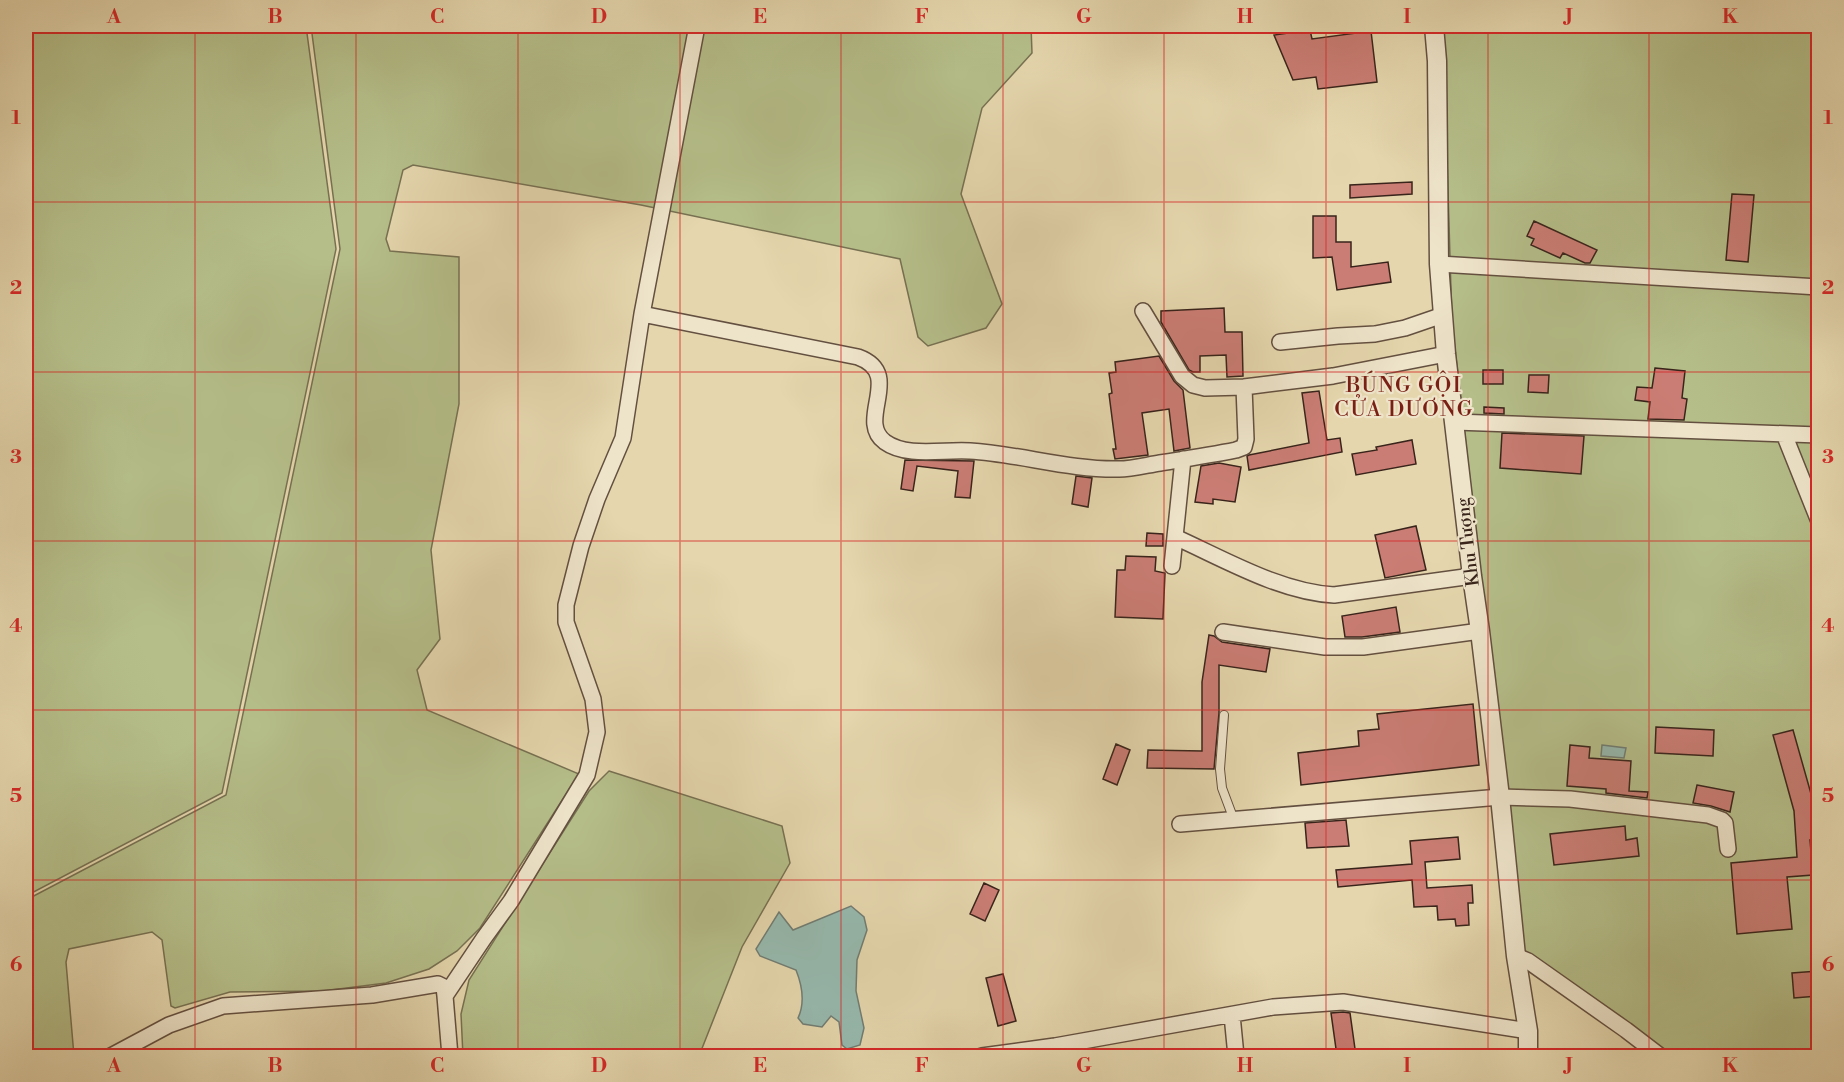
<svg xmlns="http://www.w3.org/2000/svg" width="1844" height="1082" font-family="'Libre Bodoni',serif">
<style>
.green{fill:#b5be89;stroke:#777152;stroke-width:1.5}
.water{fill:#96b9ae;stroke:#717d73;stroke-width:1.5}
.building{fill:#ca7d74;stroke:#39241b;stroke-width:1.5}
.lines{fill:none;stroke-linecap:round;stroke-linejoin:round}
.service-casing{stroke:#645040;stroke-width:10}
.minor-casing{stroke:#645040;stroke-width:18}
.tertiary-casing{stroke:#645040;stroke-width:21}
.service{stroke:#eee4ca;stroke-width:8}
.minor{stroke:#eee4ca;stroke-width:15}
.tertiary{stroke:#eee4ca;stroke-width:18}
.grid{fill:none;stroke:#d62828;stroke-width:1.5;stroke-opacity:0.55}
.labels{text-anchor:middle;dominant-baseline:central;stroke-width:4.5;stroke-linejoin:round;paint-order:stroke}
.street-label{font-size:18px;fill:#39241b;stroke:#eee4ca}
.quarter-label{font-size:21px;letter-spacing:1.5px;fill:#7a1f14;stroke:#eee4ca}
.neatline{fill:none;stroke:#d62828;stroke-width:2}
.grid-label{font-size:20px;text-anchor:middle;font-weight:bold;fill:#d62828}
</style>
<rect width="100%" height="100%" fill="#e5d6ad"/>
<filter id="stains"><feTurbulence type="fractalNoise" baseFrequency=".00333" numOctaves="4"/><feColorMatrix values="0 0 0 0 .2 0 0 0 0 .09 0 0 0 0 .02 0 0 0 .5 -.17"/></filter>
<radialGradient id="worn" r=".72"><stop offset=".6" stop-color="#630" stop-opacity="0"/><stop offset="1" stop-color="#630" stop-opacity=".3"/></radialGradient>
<path class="green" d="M 26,26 L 306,26 L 336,249 L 222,793 L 26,896 Z
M 311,26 L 1031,26 L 1032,53 L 982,108 L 961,194 L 1002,304 L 986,328 L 928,346 L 918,337 L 900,259 L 641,205 L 413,165 L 403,170 L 386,239 L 390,251 L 459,257 L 459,404 L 431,550 L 440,639 L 417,670 L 427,710 L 579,774 L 480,928 L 457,951 L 429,969 L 386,983 L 323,991 L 230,992 L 175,1008 L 171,1006 L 162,940 L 152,932 L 69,949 L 66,962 L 74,1056 L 26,1056 L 26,900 L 226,795 L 340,249 Z
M 1443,26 L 1818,26 L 1818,1056 L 1664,1056 L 1524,950 L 1452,323 Z
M 609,771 L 782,826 L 790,863 L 742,947 L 699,1056 L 463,1056 L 461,1014 L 469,980 L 589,791 Z"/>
<path class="water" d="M 1602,745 L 1626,748 L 1624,758 L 1601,756 Z
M 851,906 L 864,917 L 867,930 L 857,960 L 856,991 L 864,1028 L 860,1045 L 847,1049 L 842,1045 L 839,1022 L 831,1016 L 822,1027 L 803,1024 L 798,1018 C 805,1003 802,985 796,970 L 760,956 L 756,949 L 779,912 L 793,930 Z"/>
<path class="building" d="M 1310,30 L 1312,39 L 1371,31 L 1377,82 L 1318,89 L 1316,77 L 1293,80 L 1274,35 Z
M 1412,182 L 1412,194 L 1350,198 L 1350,185 Z
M 1732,194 L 1754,195 L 1748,262 L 1726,260 Z
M 1313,216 L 1336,216 L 1336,242 L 1351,242 L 1351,267 L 1388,262 L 1391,282 L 1337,290 L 1332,257 L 1313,258 Z
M 1534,221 L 1597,250 L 1590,263 L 1585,263 L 1563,253 L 1560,258 L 1531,245 L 1534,239 L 1527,236 Z
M 1224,308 L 1225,332 L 1242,332 L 1243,376 L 1227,377 L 1226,355 L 1200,356 L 1200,372 L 1193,372 L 1189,370 L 1161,322 L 1161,311 Z
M 1159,356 L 1174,381 L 1183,390 L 1190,448 L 1174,451 L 1169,409 L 1142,413 L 1148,455 L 1115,459 L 1113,449 L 1116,449 L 1109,394 L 1112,393 L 1109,373 L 1116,372 L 1115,362 Z
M 1655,368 L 1685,371 L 1682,398 L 1687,399 L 1684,420 L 1648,419 L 1650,402 L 1635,400 L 1637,387 L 1652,388 Z
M 1483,370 L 1503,370 L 1503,384 L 1483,384 Z
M 1529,375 L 1549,375 L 1548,393 L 1528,392 Z
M 1319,391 L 1327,440 L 1340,438 L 1342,452 L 1249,470 L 1247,456 L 1249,455 L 1309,443 L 1302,393 Z
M 1484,407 L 1504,408 L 1504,414 L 1484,413 Z
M 1502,433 L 1584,436 L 1581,474 L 1500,468 Z
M 1412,440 L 1416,464 L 1356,475 L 1352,454 L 1377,450 L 1376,447 Z
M 905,460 L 974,461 L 970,498 L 955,497 L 958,471 L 917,466 L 913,491 L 901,489 Z
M 1219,463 L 1241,467 L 1235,502 L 1213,499 L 1213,504 L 1195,502 L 1201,466 Z
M 1076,476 L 1092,478 L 1088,507 L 1072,504 Z
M 1416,526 L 1426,570 L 1385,578 L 1375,535 Z
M 1147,533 L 1163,534 L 1163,546 L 1146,546 Z
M 1126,556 L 1156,557 L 1155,571 L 1165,573 L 1163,619 L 1115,617 L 1117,570 L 1125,570 Z
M 1396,607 L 1400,632 L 1362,637 L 1345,637 L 1342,616 Z
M 1209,635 L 1214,636 L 1222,642 L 1270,649 L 1266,672 L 1219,665 L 1219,713 L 1214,769 L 1147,768 L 1148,750 L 1202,751 L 1202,682 Z
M 1473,704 L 1479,765 L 1301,785 L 1298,753 L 1359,746 L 1358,731 L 1379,729 L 1377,714 Z
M 1656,727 L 1714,730 L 1713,756 L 1655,753 Z
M 1793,730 L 1815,808 L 1817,839 L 1810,840 L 1813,875 L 1787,877 L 1792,929 L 1737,934 L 1731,863 L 1797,857 L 1794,811 L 1773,735 Z
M 1116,744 L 1130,750 L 1117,785 L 1103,779 Z
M 1570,745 L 1590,747 L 1589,758 L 1631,761 L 1629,791 L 1648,792 L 1647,798 L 1606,793 L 1606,789 L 1567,786 Z
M 1697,785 L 1734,792 L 1730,812 L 1711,806 L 1693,803 Z
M 1346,820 L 1349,846 L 1307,848 L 1305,823 Z
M 1625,826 L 1626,840 L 1637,838 L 1639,856 L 1554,865 L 1550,834 Z
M 1458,837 L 1460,859 L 1425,862 L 1427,888 L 1472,885 L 1473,903 L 1468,903 L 1469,925 L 1456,926 L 1455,919 L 1438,920 L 1437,906 L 1414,907 L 1412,880 L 1338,887 L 1336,870 L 1412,864 L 1410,841 Z
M 984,883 L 999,890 L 985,921 L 970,914 Z
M 1818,971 L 1818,996 L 1794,998 L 1792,973 Z
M 1003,974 L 1016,1021 L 998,1026 L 986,978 Z
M 1343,1012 L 1350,1013 L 1356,1056 L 1337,1056 L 1331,1013 Z"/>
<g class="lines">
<g class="service-casing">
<path id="service" d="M 1224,715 L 1220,769 L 1222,788 L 1234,820"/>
</g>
<g class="minor-casing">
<path id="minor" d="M 1439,264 L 1818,287
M 1143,311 L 1182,376 L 1193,385 L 1205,388 L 1244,387 L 1333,376 L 1446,354
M 642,314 L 858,357 C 905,374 855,420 885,442 C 907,458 944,449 970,451 C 1020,454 1069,470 1119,469 C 1132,469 1147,465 1160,463 C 1185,459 1211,455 1236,450 L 1244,447 L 1246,439 L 1244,387
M 1280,342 L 1338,336 L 1375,334 L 1405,328 L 1443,315
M 1455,422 L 1818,435
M 1784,434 L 1818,519
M 1175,537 C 1224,559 1280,592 1334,595 L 1472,576
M 1172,566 L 1183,459
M 1223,632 L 1325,647 L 1363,647 L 1480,631
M 1180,824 L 1500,797 L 1570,799 L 1708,815 L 1722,820 L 1725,823 L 1728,849
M 1516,956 L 1528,961 L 1626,1030 L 1660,1056
M 445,996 L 484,938 L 511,901 L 587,775 L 597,732 L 593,699 L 566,622 L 566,605 L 581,546 L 597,499 L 623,438 L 642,314 L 697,26
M 1232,1015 L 1236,1056
M 111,1056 L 169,1025 L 223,1006 L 372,995 L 438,984 L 444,987 L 445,996 L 450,1056
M 982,1056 L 1055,1046 L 1273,1007 L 1343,1002 L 1528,1031"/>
</g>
<g class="tertiary-casing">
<path id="tertiary" d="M 1434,26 L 1437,61 L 1439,264 L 1446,354 L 1472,576 L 1480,631 L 1500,797 L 1516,956 L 1528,1031 L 1528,1056"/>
</g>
<use href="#service" class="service"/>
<use href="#minor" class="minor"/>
<use href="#tertiary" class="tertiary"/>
</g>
<path class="grid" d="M 195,26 L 195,1056M 356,26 L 356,1056M 518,26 L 518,1056M 680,26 L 680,1056M 841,26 L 841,1056M 1003,26 L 1003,1056M 1164,26 L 1164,1056M 1326,26 L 1326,1056M 1488,26 L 1488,1056M 1649,26 L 1649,1056M 26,202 L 1818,202M 26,372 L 1818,372M 26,541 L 1818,541M 26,710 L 1818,710M 26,880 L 1818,880"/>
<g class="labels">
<g class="street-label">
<text transform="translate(1468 542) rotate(-97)">Khu Tượng</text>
</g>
<g class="quarter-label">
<text x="1404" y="386">BÚNG GỘI<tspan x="1404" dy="24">CỬA DƯƠNG</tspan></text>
</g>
</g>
<rect width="1844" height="1082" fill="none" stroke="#e5d6ad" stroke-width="66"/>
<rect x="33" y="33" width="1778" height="1016" class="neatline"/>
<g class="grid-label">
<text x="114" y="23">A</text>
<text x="275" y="23">B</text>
<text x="437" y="23">C</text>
<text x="599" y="23">D</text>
<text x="760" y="23">E</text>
<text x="922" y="23">F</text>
<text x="1084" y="23">G</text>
<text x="1245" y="23">H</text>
<text x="1407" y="23">I</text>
<text x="1569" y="23">J</text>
<text x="1730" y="23">K</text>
<text x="16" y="124">1</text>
<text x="1828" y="124">1</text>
<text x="16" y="294">2</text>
<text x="1828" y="294">2</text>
<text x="16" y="463">3</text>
<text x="1828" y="463">3</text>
<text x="16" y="632">4</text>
<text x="1828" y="632">4</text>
<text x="16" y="802">5</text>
<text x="1828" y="802">5</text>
<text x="16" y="971">6</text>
<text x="1828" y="971">6</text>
<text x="114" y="1072">A</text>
<text x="275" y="1072">B</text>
<text x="437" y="1072">C</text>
<text x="599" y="1072">D</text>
<text x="760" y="1072">E</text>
<text x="922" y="1072">F</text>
<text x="1084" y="1072">G</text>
<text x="1245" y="1072">H</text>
<text x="1407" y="1072">I</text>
<text x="1569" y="1072">J</text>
<text x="1730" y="1072">K</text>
</g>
<rect width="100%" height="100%" filter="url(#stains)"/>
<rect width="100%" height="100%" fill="url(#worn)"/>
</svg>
